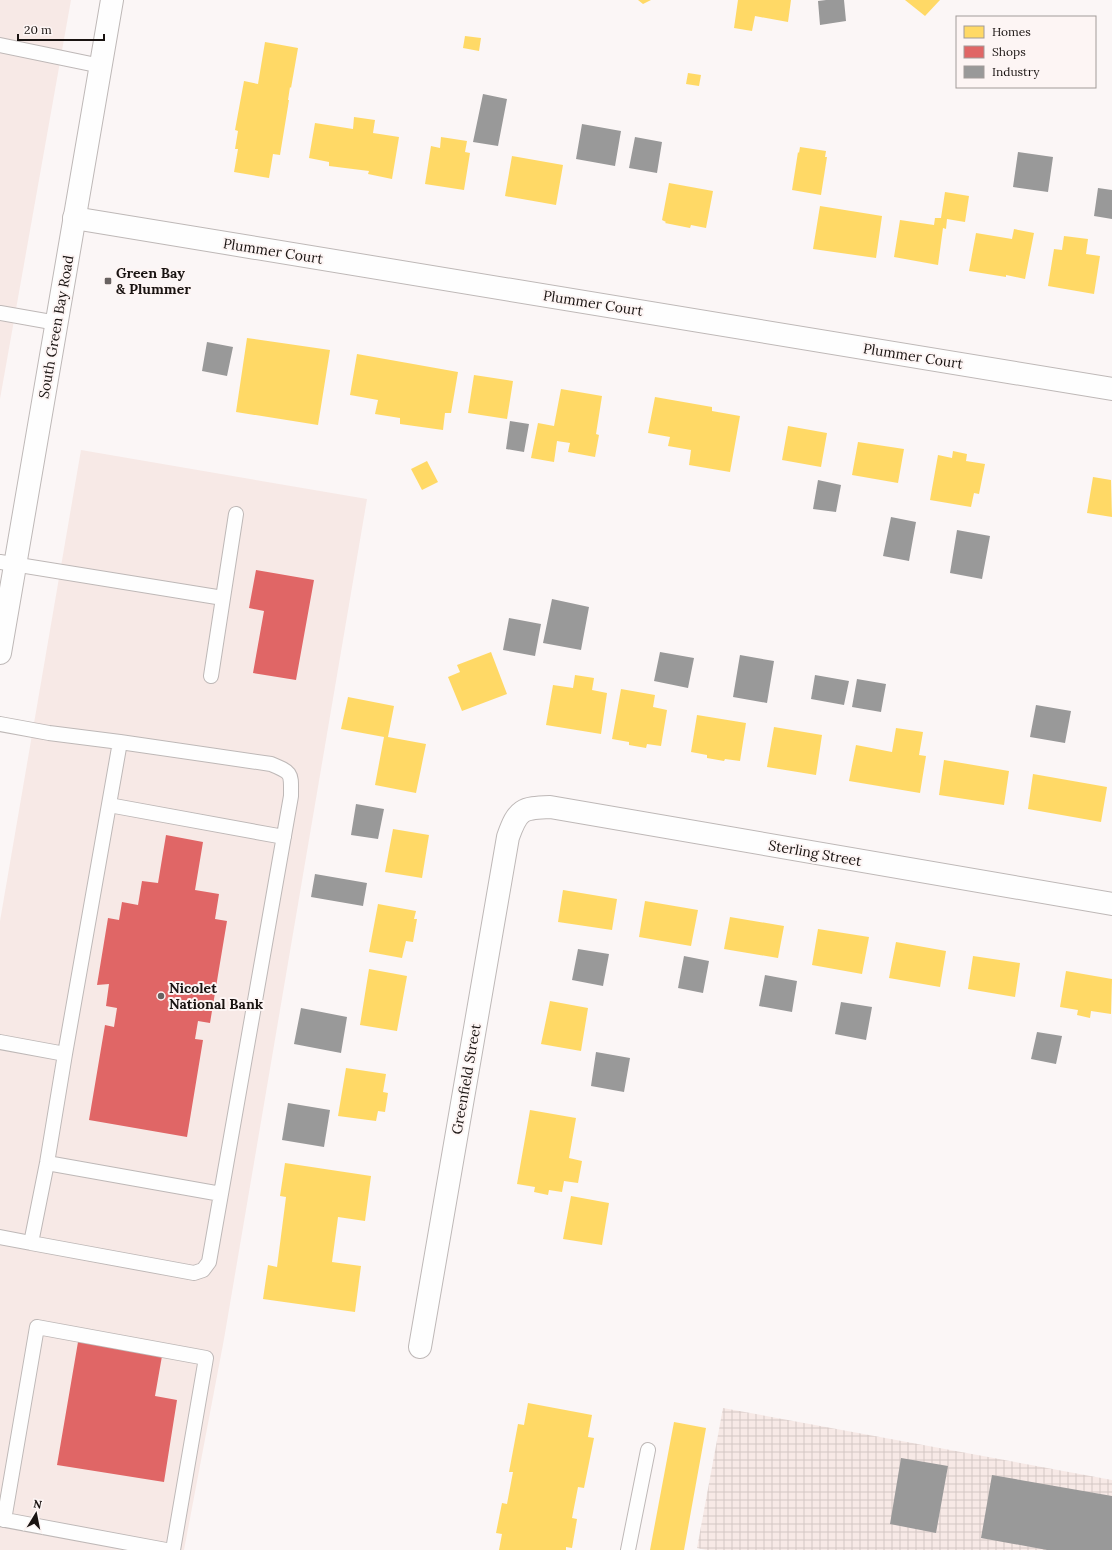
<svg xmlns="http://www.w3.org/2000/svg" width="1112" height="1550" font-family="Lora,serif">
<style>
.built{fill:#f7e9e6}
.industrial{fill:url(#industrial-grid)}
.homes{fill:#ffd966}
.shops{fill:#e06666}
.industry{fill:#999}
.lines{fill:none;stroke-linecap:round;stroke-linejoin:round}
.lane-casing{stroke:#beb8b7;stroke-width:16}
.street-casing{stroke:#beb8b7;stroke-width:24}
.secondary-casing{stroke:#beb8b7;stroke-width:24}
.lane{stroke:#fefefe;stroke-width:14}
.street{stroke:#fefefe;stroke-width:22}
.secondary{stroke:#fefefe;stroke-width:22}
.poi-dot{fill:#686261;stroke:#fdf5f4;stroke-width:1.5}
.labels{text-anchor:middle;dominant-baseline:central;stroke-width:4;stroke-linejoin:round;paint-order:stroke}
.street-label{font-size:14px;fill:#191311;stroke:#fdf5f4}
.poi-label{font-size:14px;font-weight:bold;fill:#191311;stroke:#fdf5f4;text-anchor:start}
</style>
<defs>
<pattern id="industrial-grid" width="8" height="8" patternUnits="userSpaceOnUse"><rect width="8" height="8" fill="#f7e9e6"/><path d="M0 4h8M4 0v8" fill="none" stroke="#d3c7c4"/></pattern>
</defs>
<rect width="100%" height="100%" fill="#fbf6f6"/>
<path class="built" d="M 0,0 L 71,0 L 0,399 Z
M 81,450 L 367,499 L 224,1339 L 184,1550 L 0,1550 L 0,921 Z"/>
<path class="industrial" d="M 723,1408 L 1112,1480 L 1112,1550 L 706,1550 L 697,1548 Z"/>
<path class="homes" d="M 638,0 L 651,0 L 643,4 Z
M 738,0 L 791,0 L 788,22 L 755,16 L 752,31 L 734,28 Z
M 905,0 L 940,0 L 925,16 Z
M 465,36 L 481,38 L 479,51 L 463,48 Z
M 265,42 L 298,48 L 291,88 L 290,87 L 288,100 L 289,100 L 280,155 L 273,154 L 269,178 L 234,172 L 238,149 L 235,149 L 238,131 L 235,130 L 244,81 L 258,84 Z
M 688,73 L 701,75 L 699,86 L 686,84 Z
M 354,117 L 375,120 L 373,133 L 399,137 L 392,179 L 368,174 L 369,171 L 329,166 L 329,162 L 309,158 L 315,123 L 353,129 Z
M 441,137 L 467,141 L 465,152 L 470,153 L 464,190 L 425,184 L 431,146 L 440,148 Z
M 800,147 L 826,151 L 825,157 L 827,157 L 821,195 L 792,190 L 798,152 L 799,153 Z
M 512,156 L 563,165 L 556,205 L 505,196 Z
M 669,183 L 713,191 L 706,228 L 691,225 L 690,228 L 665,223 L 666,222 L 662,220 Z
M 945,192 L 969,196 L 965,222 L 947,219 L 946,229 L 943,228 L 938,265 L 894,257 L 900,220 L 934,225 L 935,218 L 941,218 Z
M 820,206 L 882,216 L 876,258 L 813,249 Z
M 1014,229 L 1034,233 L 1025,279 L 1006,275 L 1006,277 L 969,271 L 976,233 L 1012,239 Z
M 1064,236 L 1088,239 L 1086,254 L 1100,256 L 1094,294 L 1048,286 L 1054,249 L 1062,250 Z
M 247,338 L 330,350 L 318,425 L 236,412 Z
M 357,354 L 458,372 L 451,413 L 445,413 L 443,430 L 400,424 L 400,418 L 375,414 L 378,400 L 350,395 Z
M 474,375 L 513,381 L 507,419 L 468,413 Z
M 561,389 L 602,396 L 596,434 L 599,435 L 595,457 L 568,452 L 570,443 L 557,441 L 554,462 L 531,458 L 538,423 L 554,426 Z
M 655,397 L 712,407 L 712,411 L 740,416 L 730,472 L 689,465 L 691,450 L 668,446 L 670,437 L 648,433 Z
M 788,426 L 827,433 L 821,467 L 782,460 Z
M 858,442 L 904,449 L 898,483 L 852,475 Z
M 953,451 L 967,454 L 966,461 L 985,464 L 979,494 L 974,493 L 971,507 L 930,500 L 938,455 L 952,458 Z
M 427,461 L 438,482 L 422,490 L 411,469 Z
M 1093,477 L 1111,480 L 1112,517 L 1087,513 Z
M 491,652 L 507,694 L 462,711 L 448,677 L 460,672 L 457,665 Z
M 575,675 L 594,678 L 592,690 L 607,693 L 601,734 L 546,725 L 553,685 L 573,688 Z
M 621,689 L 655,695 L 653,707 L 667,710 L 661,746 L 647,744 L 646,748 L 629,745 L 629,742 L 612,739 Z
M 348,697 L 394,706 L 388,737 L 426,744 L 416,793 L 375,785 L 384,737 L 341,729 Z
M 697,715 L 746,723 L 740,761 L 725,759 L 724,761 L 707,758 L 707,755 L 691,752 Z
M 774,727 L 822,735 L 816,775 L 767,767 Z
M 896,728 L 923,732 L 919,755 L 926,756 L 920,793 L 849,781 L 856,745 L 892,752 Z
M 944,760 L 1009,771 L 1004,805 L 939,795 Z
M 1033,774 L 1107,787 L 1101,822 L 1028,809 Z
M 393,829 L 429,835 L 422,878 L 385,872 Z
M 563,890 L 617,899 L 612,930 L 558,922 Z
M 645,901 L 698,910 L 691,946 L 639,937 Z
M 378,904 L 416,911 L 414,919 L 417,919 L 413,942 L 406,941 L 402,958 L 369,952 Z
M 730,917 L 784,926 L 778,958 L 724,949 Z
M 818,929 L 869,937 L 862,974 L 812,965 Z
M 896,942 L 946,951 L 940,987 L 889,978 Z
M 973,956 L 1020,963 L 1015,997 L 968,989 Z
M 369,969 L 407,976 L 397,1031 L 360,1025 Z
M 1066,971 L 1112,979 L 1111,1014 L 1091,1011 L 1090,1018 L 1077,1015 L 1078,1010 L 1060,1007 Z
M 550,1001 L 588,1008 L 581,1051 L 541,1044 Z
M 346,1068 L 386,1074 L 383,1092 L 388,1093 L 385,1112 L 378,1111 L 376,1121 L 338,1116 Z
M 530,1110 L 576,1118 L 569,1158 L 582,1161 L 578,1183 L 564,1181 L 562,1192 L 549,1190 L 548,1195 L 534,1192 L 535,1187 L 517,1184 Z
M 285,1163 L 371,1176 L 365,1221 L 338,1217 L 332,1262 L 361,1266 L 355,1312 L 263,1299 L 268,1265 L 277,1267 L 286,1197 L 280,1196 Z
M 571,1196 L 609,1203 L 602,1245 L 563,1239 Z
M 528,1403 L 592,1415 L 588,1437 L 594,1438 L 584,1488 L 578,1487 L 572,1518 L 577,1519 L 572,1548 L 566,1547 L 566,1550 L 499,1550 L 502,1534 L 496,1533 L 502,1503 L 507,1504 L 513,1472 L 509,1472 L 518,1424 L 524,1425 Z
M 674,1422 L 706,1428 L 684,1550 L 650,1550 Z"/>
<path class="shops" d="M 256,570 L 314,580 L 296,680 L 253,673 L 264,611 L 249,608 Z
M 166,835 L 203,842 L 195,890 L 219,894 L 215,919 L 227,921 L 210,1023 L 198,1021 L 195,1039 L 203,1040 L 187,1137 L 89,1120 L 105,1025 L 114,1027 L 117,1008 L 106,1006 L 109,984 L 97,985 L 108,918 L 119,920 L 122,902 L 138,905 L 142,881 L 158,883 Z
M 78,1342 L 162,1356 L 155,1396 L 177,1400 L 164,1482 L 57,1465 Z"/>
<path class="industry" d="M 826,0 L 844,0 L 846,21 L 820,25 L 818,1 Z
M 483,94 L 507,99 L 498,146 L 473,142 Z
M 582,124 L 621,131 L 615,166 L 576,159 Z
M 635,137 L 662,142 L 657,173 L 629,168 Z
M 1018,152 L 1053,157 L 1048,192 L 1013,187 Z
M 1098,188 L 1112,190 L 1112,219 L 1094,216 Z
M 207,342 L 233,347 L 227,376 L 202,371 Z
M 510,421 L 529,424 L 524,452 L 506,449 Z
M 818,480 L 841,485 L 836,512 L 813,509 Z
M 891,517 L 916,522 L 909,561 L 883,556 Z
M 957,530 L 990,536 L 982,579 L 950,573 Z
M 552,599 L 589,607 L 581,650 L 543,643 Z
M 509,618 L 541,624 L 535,656 L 503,650 Z
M 660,652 L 694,658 L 688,688 L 654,681 Z
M 740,655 L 774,661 L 767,703 L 733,697 Z
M 815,675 L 849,681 L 844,705 L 811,699 Z
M 857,679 L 886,684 L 881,712 L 852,707 Z
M 1036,705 L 1071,711 L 1065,743 L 1030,737 Z
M 356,804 L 384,809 L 378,839 L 351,835 Z
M 315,874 L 367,883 L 363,906 L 311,897 Z
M 578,949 L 609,954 L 603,986 L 572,980 Z
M 684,956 L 709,961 L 703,993 L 678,988 Z
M 765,975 L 797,981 L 792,1012 L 759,1006 Z
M 841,1002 L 872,1007 L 866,1040 L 835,1034 Z
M 301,1008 L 347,1017 L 341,1053 L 294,1044 Z
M 1037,1032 L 1062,1036 L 1056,1064 L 1031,1059 Z
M 596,1052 L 630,1058 L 624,1092 L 591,1086 Z
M 288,1103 L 330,1110 L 324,1147 L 282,1140 Z
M 901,1458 L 948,1466 L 936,1533 L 890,1524 Z
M 992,1475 L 1112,1496 L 1112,1550 L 1047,1550 L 981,1538 Z"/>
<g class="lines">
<g class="lane-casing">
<path id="lane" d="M 0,45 L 101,66
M 0,313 L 57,323
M 0,562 L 223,598 L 211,676
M 223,598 L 236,514
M 0,724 L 49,733 L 120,742 L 65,1054
M 109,805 L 284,837
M 0,1042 L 65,1054 L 47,1163 L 31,1243 L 0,1237
M 47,1163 L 221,1194
M 31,1243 L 194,1273 L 203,1270 L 209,1262 L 291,796 C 291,773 293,773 271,764 L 120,742
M 0,1519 L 166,1550
M 4,1520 L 37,1327 L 206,1358 L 173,1550
M 628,1550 L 648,1450"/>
</g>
<g class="street-casing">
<path id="street" d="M 74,218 L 1112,389
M 420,1347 L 508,837 C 518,809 522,808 550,807 L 1112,904"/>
</g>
<g class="secondary-casing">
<path id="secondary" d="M 0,653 L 112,0"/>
</g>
<use href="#lane" class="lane"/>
<use href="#street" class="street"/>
<use href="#secondary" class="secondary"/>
</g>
<g class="poi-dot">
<rect x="104" y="277" width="8" height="8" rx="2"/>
<circle cx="161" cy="996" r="4"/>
</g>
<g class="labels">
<g class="street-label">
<text transform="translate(273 251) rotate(9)">Plummer Court</text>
<text transform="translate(593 303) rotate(9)">Plummer Court</text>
<text transform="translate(56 327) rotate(-80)">South Green Bay Road</text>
<text transform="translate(913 356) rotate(9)">Plummer Court</text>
<text transform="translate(815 853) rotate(10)">Sterling Street</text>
<text transform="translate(466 1079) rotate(-80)">Greenfield Street</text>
</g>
<g class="poi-label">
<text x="116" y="273">Green Bay<tspan x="116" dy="16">&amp; Plummer</tspan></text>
<text x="169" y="988">Nicolet<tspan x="169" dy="16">National Bank</tspan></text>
</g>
</g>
<rect x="956" y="16" width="140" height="72" fill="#fdf5f4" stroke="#a29b99"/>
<rect x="964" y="26" width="20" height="12" fill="#ffd966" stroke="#a29b99"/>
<text x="992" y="36" font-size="12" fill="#191311">Homes</text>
<rect x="964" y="46" width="20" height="12" fill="#e06666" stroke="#a29b99"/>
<text x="992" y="56" font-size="12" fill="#191311">Shops</text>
<rect x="964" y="66" width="20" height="12" fill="#999999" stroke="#a29b99"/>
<text x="992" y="76" font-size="12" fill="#191311">Industry</text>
<g transform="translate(36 1514) rotate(10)" stroke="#fdf5f4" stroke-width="3" paint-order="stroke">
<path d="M0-3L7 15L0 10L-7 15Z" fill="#191311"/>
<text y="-6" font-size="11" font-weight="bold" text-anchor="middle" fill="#191311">N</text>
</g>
<path d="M18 34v6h86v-6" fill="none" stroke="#191311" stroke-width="2"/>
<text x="24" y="34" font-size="12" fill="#191311" stroke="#fdf5f4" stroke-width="3" paint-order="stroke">20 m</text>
</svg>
